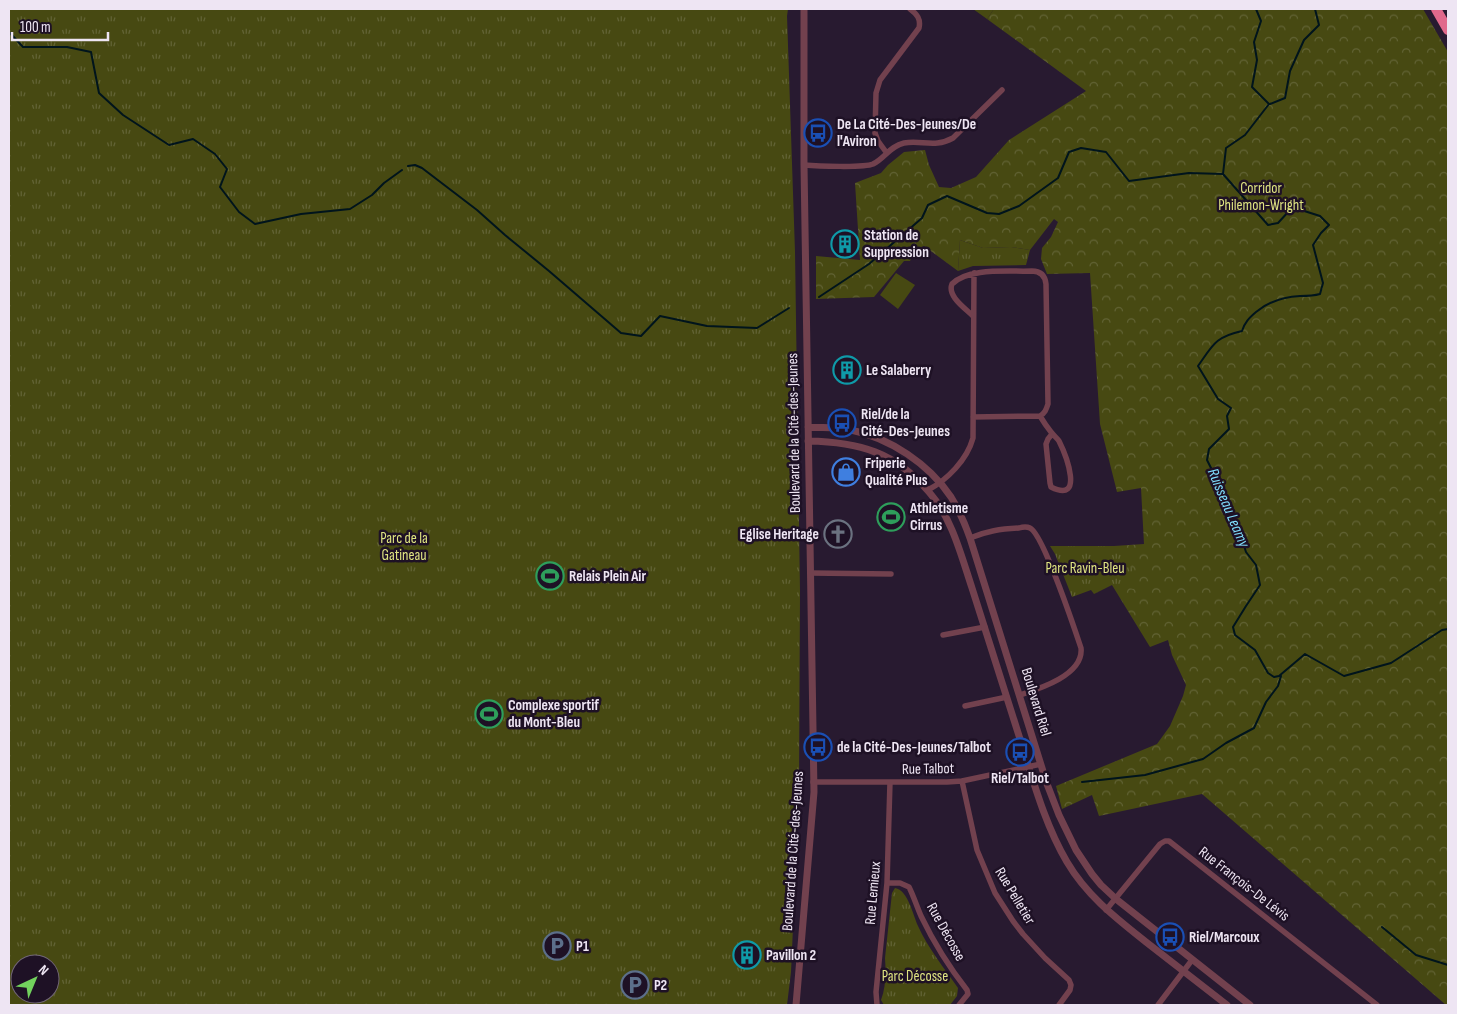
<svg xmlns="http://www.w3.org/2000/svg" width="1457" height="1014" font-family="'Sofia Sans Condensed',sans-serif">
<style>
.green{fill:#474912}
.forest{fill:url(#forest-crowns)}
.park{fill:url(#park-tufts);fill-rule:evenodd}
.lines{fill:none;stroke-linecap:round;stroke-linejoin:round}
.stream{stroke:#00141c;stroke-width:2}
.minor{stroke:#72414e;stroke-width:5.5}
.tertiary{stroke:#72414e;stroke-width:7}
.motorway{stroke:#e1698c;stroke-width:10}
.labels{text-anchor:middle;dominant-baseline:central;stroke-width:5;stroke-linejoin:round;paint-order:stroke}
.poi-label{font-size:15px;font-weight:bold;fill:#eee5f3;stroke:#1e1125;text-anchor:start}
.park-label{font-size:15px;fill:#e0e582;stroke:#1e1125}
.street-label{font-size:15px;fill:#eee5f3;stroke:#1e1125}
.water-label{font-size:16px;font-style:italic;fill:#7fdcfb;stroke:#1e1125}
</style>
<defs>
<pattern id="forest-crowns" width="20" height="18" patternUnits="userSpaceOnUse" patternTransform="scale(1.25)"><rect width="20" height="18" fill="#474912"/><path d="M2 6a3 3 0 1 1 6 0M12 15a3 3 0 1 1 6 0" fill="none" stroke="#626335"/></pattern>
<pattern id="park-tufts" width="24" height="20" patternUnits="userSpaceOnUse" patternTransform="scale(1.25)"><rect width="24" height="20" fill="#474912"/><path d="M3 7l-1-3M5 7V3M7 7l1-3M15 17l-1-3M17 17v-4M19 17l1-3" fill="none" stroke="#626335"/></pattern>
</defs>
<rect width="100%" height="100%" fill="#281a30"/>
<path class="green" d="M 973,9 L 994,9 L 987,19 Z
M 896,273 L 915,285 L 898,309 L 880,295 Z"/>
<path class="forest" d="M 994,9 L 1423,9 L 1448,52 L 1448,1005 L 1446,1005 L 1202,794 L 1099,816 L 1092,795 L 1062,809 L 1056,786 L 1157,744 L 1170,726 L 1183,696 L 1186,685 L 1172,655 L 1168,640 L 1150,647 L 1112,585 L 1114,546 L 1144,544 L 1141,488 L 1117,492 L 1100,424 L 1090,273 L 1047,274 L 1041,259 L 1042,248 L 1051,237 L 1058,222 L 1054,219 L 1030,250 L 1011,247 L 983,248 L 960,240 L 958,271 L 924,246 L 914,253 L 910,261 L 904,261 L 874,297 L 816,299 L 816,256 L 860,260 L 855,183 L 881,173 L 888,165 L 904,152 L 925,150 L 929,165 L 939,187 L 951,188 L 976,177 L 1009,140 L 1086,91 L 987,19 Z"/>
<path class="park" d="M 9,9 L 788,9 L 787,16 L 795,252 L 800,592 L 799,792 L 791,972 L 787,1005 L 9,1005 ZM 20,964 L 50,964 L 50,994 L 20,994 Z
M 960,240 L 983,248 L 1011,247 L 1030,250 L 1026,265 L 973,266 L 958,271 Z
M 1050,546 L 1114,546 L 1130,550 L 1134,589 L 1112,585 L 1094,594 L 1091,590 L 1072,597 L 1055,554 Z
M 895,888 C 908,890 913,915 918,926 C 928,948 944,968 958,988 L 957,996 L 950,1005 L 884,1005 L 881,1000 C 886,987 886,972 885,958 L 892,893 Z"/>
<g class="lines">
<path class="stream" d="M 1256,9 L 1261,21 L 1254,42 L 1257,60 L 1252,87 L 1269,104 L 1245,135 L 1226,148 L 1223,174 L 1268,225 L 1278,223 L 1289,211 L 1298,209 L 1320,216 L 1329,225 L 1321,233 L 1313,245 L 1323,283 L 1320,294 C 1313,296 1308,296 1300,296 C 1284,297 1269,301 1256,312 C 1249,318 1245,322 1242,331 C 1215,337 1213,345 1198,366 L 1218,399 L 1231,408 L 1227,416 L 1229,429 L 1209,449 L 1207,460 L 1222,490 L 1228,512 L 1239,530 L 1246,552 L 1256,565 L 1260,585 L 1246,606 L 1233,627 L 1235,635 L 1255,650 L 1268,673 L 1274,677 L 1279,676 L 1305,654 L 1344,676 L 1391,663 L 1442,630 L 1448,629
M 9,32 L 23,47 L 67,47 L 91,52 L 99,93 L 123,115 L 169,145 L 193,139 L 215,154 L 227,169 L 220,187 L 239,212 L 255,224 L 301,214 L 350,209 L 372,195 L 384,183 L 402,170
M 1270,104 L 1285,98 L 1290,71 L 1304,40 L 1319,25 L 1315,9
M 408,166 L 415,165 L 422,168 L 477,210 L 505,235 L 549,271 L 621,333 L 641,336 L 660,316 L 707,326 L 757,328 L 789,308
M 819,297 L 869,264 L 922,218 L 928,205 L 947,196 L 987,213 L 999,214 L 1019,206 L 1058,178 L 1069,152 L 1081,148 L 1106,152 L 1129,181 L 1189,173 L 1223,174
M 1082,782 L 1145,775 L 1203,759 L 1226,743 L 1254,728 L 1266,702 L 1278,686 L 1281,676
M 1382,927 L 1416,955 L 1448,965"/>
<path class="minor" d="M 886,152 L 878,141 L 875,133 L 876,93 L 880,80 L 919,28 C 921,19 917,14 910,9
M 804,165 C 816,166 864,168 873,164 C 885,158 890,146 904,143 C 922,140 935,148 953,138 L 1002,90
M 1040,416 C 1043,421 1047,427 1051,432 C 1054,436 1057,438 1059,441 C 1066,455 1085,504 1051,487 L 1050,483 L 1046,444 L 1048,439 L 1052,434
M 973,417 L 1040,416 C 1045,413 1046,410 1048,404 L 1046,284 C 1045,275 1040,271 1032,271 C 1010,272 968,267 952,284 C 947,296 965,308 973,316
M 928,490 C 947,480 967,460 973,438 L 974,273
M 970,538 C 987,531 1000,529 1019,528 C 1022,527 1026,526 1030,528 C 1043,534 1075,630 1081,648 C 1084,675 1039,689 1020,695
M 810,573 L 891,574
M 943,635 L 985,627
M 965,706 L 1007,697
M 962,781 L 977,850 L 995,893 L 1013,921 L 1023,934 L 1045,958 L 1069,980 L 1071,985 L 1070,990 L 1059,1005
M 813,782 L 947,782 L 962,781 L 1041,764
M 887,883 L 900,883 L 909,887 C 914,897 917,907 921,916 C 934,943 949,967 967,990 L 968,994 L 959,1005
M 1106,910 L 1160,844 L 1165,841 L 1169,841 L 1377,1005
M 877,1005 L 876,992 L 887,883 L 890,782
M 1158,1005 L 1192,960"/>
<path class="tertiary" d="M 808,427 C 823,428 836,427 851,430 C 890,438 929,464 951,497 C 959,510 965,524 970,538 L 1047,784 L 1059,815 L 1076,850 L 1092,874 L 1101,885 L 1116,899 L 1250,1005
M 808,441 C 859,442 895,452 929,492 C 952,518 961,555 972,588 C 988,638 1004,688 1020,739 C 1033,780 1045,825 1067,862 C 1087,896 1116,918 1146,942 C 1173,963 1200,984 1227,1005
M 796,1005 L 814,792 L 804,165 L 804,9"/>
<path class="motorway" d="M 1436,9 L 1448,30"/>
</g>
<defs>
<g id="bus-ring" transform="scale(1.4375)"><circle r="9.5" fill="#1e1125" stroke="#1a4fb4" stroke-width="1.5"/><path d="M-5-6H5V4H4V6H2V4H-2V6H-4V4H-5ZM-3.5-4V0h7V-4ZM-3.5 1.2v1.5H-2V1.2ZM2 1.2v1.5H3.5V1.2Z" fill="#1a4fb4"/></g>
<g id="building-ring" transform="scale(1.4375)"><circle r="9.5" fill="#1e1125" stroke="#0f9aa8" stroke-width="1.5"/><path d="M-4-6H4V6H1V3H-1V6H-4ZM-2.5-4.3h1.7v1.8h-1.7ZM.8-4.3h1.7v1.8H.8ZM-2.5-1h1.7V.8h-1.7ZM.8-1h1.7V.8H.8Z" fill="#0f9aa8"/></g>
<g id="shop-ring" transform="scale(1.4375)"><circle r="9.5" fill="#1e1125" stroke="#3f7fe0" stroke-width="1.5"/><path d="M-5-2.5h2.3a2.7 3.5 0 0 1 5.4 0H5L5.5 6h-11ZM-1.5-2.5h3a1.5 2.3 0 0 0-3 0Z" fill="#3f7fe0"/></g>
<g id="stadium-ring" transform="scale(1.4375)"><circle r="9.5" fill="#1e1125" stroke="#2e9e5b" stroke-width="1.5"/><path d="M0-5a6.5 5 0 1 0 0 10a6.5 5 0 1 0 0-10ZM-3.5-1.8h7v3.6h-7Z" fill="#2e9e5b"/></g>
<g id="church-ring" transform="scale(1.4375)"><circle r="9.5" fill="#1e1125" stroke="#6b7280" stroke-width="1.5"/><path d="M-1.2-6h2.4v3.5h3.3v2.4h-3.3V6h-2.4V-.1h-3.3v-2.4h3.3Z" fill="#6b7280"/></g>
<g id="parking-ring" transform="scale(1.4375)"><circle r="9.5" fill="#1e1125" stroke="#5c6f8a" stroke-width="1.5"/><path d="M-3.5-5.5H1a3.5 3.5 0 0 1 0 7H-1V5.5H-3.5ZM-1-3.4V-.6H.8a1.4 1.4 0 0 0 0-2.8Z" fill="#5c6f8a"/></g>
</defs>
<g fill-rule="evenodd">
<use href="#bus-ring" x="818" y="133"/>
<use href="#building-ring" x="845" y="244"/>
<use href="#building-ring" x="847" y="370"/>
<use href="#bus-ring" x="842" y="423"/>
<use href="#shop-ring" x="846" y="472"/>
<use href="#stadium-ring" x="891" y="517"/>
<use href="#church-ring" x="838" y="534"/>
<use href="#stadium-ring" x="550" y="576"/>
<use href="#stadium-ring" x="489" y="714"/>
<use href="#bus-ring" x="818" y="747"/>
<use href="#bus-ring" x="1020" y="752"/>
<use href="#bus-ring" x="1170" y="937"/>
<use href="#parking-ring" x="557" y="946"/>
<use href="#building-ring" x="747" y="955"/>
<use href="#parking-ring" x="635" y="985"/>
</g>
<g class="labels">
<g class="poi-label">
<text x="837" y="124">De La Cité-Des-Jeunes/De<tspan x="837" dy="17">l'Aviron</tspan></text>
<text x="864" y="235">Station de<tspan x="864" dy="17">Suppression</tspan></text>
<text x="866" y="370">Le Salaberry</text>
<text x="861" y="414">Riel/de la<tspan x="861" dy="17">Cité-Des-Jeunes</tspan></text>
<text x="865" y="463">Friperie<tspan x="865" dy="17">Qualité Plus</tspan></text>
<text x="910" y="508">Athletisme<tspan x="910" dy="17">Cirrus</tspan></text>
<text x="819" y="534" text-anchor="end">Eglise Heritage</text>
<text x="569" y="576">Relais Plein Air</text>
<text x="508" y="705">Complexe sportif<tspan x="508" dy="17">du Mont-Bleu</tspan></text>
<text x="837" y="747">de la Cité-Des-Jeunes/Talbot</text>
<text x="1020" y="778" text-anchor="middle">Riel/Talbot</text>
<text x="1189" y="937">Riel/Marcoux</text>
<text x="576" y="946">P1</text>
<text x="766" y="955">Pavillon 2</text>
<text x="654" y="985">P2</text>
</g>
<g class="park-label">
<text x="1261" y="188">Corridor<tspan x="1261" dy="17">Philemon-Wright</tspan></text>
<text x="404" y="538">Parc de la<tspan x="404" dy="17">Gatineau</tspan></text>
<text x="1085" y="568">Parc Ravin-Bleu</text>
<text x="915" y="976">Parc Décosse</text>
</g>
<g class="street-label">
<text transform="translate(794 433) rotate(-91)">Boulevard de la Cité-des-Jeunes</text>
<text transform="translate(1036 702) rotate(73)">Boulevard Riel</text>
<text transform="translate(928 769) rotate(-1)">Rue Talbot</text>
<text transform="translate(793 851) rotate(-86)">Boulevard de la Cité-des-Jeunes</text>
<text transform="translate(1244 884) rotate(38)">Rue François-De Lévis</text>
<text transform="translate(873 893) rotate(-85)">Rue Lemieux</text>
<text transform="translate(1015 896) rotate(59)">Rue Pelletier</text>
<text transform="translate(946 932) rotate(61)">Rue Décosse</text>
</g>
<g class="water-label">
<text transform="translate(1228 508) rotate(67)">Ruisseau Leamy</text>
</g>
</g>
<rect width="1457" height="1014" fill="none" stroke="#eee5f3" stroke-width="20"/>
<g transform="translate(35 979) rotate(44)"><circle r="24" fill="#1e1125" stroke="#716677"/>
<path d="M0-4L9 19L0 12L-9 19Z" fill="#72d25d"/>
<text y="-8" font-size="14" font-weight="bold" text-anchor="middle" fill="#eee5f3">N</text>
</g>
<path d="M12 32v8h96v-8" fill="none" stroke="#eee5f3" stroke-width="2.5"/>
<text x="20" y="32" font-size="15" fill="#eee5f3" stroke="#1e1125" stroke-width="4" paint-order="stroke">100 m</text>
</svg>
